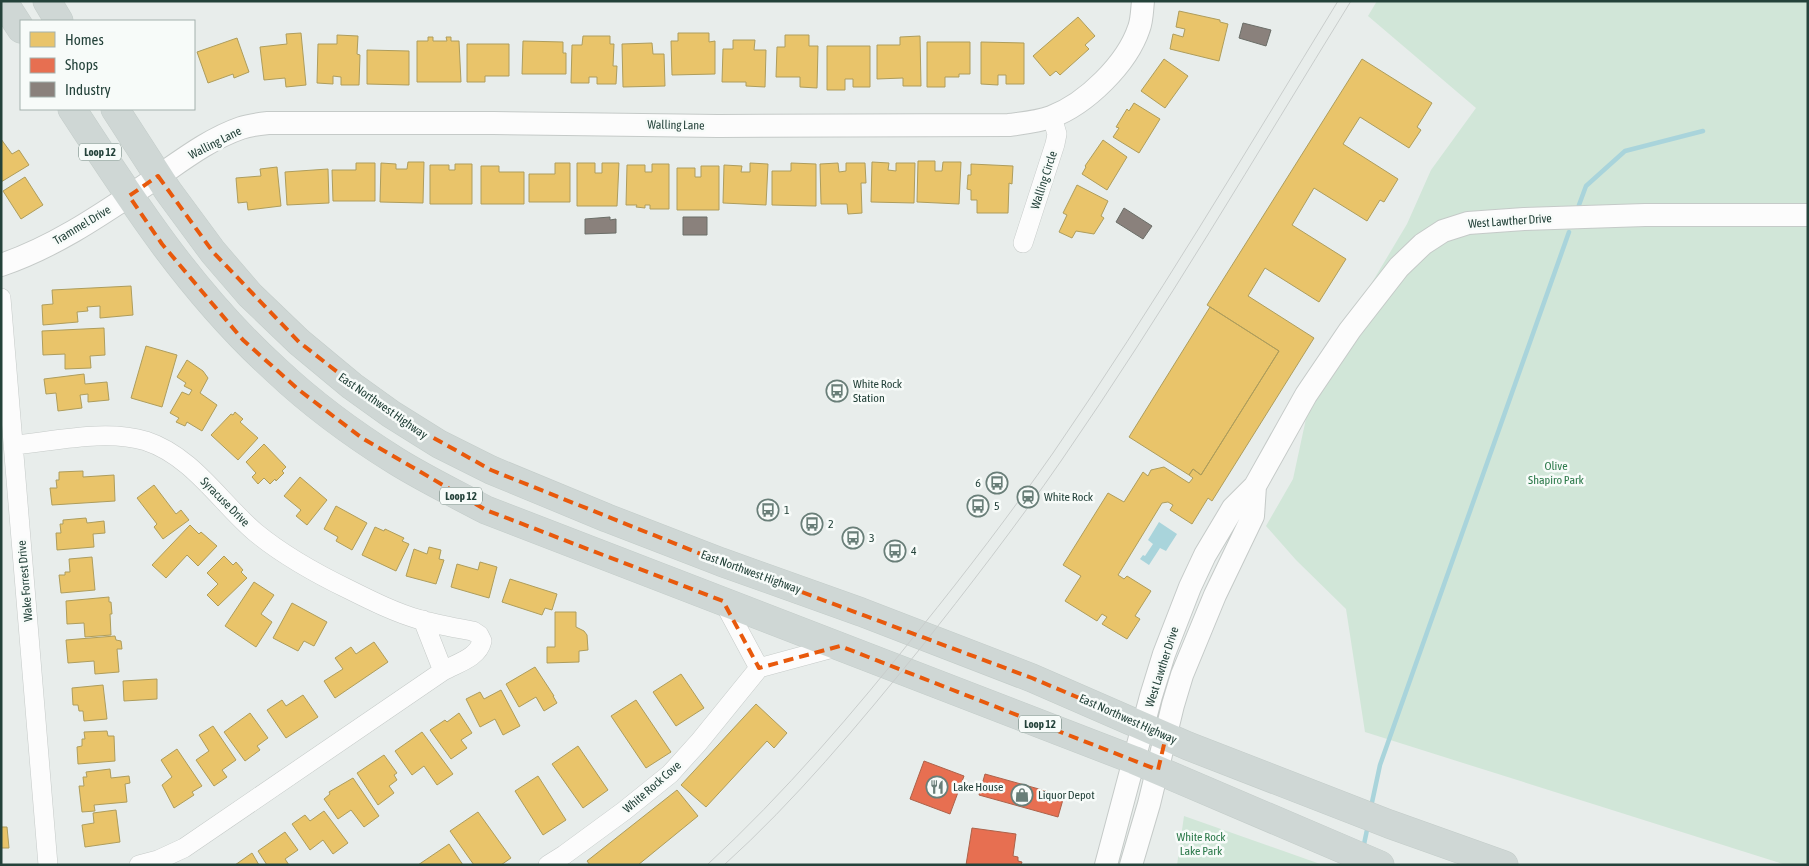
<svg xmlns="http://www.w3.org/2000/svg" width="1809" height="866" font-family="'Asap Condensed',sans-serif">
<style>
.green{fill:#d1e6d8}
.water{fill:#a9d4db}
.homes{fill:#e9c46a;stroke:#ae9d5c}
.shops{fill:#e76f51;stroke:#ac624a}
.industry{fill:#8a817c;stroke:#6b6e68}
.lines{fill:none;stroke-linecap:round;stroke-linejoin:round}
.stream{stroke:#a9d4db;stroke-width:4.5}
.minor-casing{stroke:#c5cac8;stroke-width:20}
.tertiary-casing{stroke:#c5cac8;stroke-width:24}
.primary-casing{stroke:#c3ccc9;stroke-width:29}
.minor{stroke:#fcfcfc;stroke-width:19}
.tertiary{stroke:#fcfcfc;stroke-width:22}
.primary{stroke:#cfd7d5;stroke-width:28}
.tram{stroke:#c9cdcc;stroke-width:1}
.marked{fill:none;stroke:#e8590c;stroke-width:4;stroke-dasharray:10 6;stroke-linejoin:round}
.labels{text-anchor:middle;dominant-baseline:central;stroke-width:5;stroke-linejoin:round;paint-order:stroke}
.shield{fill:#f7fbf9;stroke:#637a73;stroke-width:1}
.shield-label{font-size:11px;font-weight:bold;fill:#24423a}
.street-label{font-size:12px;fill:#24423a;stroke:#f7fbf9}
.poi-label{font-size:12px;fill:#24423a;stroke:#f7fbf9;text-anchor:start}
.park-label{font-size:12px;fill:#2d7a4b;stroke:#f7fbf9}
</style>
<rect width="100%" height="100%" fill="#e8edeb"/>
<path class="green" d="M 1377,1 L 1808,1 L 1808,865 L 1786,865 L 1365,732 L 1346,609 L 1296,560 L 1266,526 L 1293,479 L 1307,414 L 1364,296 L 1407,224 L 1431,170 L 1476,108 L 1368,16 Z
M 1184,816 L 1323,865 L 1177,865 Z"/>
<path class="water" d="M 1159,522 L 1177,534 L 1166,551 L 1160,548 L 1149,565 L 1140,559 L 1143,555 L 1145,556 L 1153,544 L 1148,540 Z"/>
<path class="homes" d="M 1179,11 L 1220,20 L 1220,22 L 1228,24 L 1219,61 L 1170,49 L 1173,34 L 1183,37 L 1185,29 L 1176,27 Z
M 1078,17 L 1095,36 L 1085,45 L 1089,49 L 1060,75 L 1056,71 L 1050,76 L 1033,56 Z
M 301,33 L 306,85 L 286,87 L 285,78 L 264,80 L 260,47 L 287,44 L 286,34 Z
M 678,33 L 709,33 L 709,42 L 715,41 L 715,74 L 672,75 L 671,41 L 678,41 Z
M 337,35 L 358,36 L 357,54 L 360,55 L 359,85 L 341,85 L 341,77 L 333,76 L 333,84 L 317,83 L 318,44 L 337,44 Z
M 785,35 L 809,35 L 809,46 L 818,46 L 817,88 L 800,87 L 800,77 L 776,77 L 777,47 L 785,47 Z
M 583,36 L 610,36 L 610,44 L 614,44 L 613,66 L 617,66 L 616,84 L 597,84 L 597,77 L 589,77 L 589,83 L 571,83 L 572,45 L 582,45 Z
M 920,36 L 921,86 L 903,86 L 903,78 L 877,79 L 877,45 L 900,45 L 900,37 Z
M 428,37 L 433,37 L 433,41 L 447,41 L 446,37 L 451,37 L 451,41 L 459,41 L 461,82 L 417,82 L 417,41 L 428,41 Z
M 237,38 L 249,72 L 234,78 L 233,74 L 208,83 L 197,52 Z
M 733,40 L 755,40 L 754,50 L 766,50 L 765,87 L 746,86 L 746,82 L 722,82 L 723,49 L 733,49 Z
M 523,41 L 563,42 L 563,53 L 566,53 L 566,74 L 522,74 Z
M 927,42 L 970,42 L 970,74 L 959,74 L 959,77 L 945,77 L 945,87 L 927,87 Z
M 981,42 L 1024,43 L 1024,84 L 1006,84 L 1006,75 L 998,75 L 998,85 L 981,84 Z
M 652,43 L 653,54 L 664,54 L 665,86 L 623,87 L 622,44 Z
M 467,44 L 509,44 L 509,76 L 485,76 L 485,82 L 467,82 Z
M 827,46 L 870,46 L 870,87 L 853,87 L 853,79 L 845,79 L 845,90 L 827,90 Z
M 367,50 L 409,51 L 409,85 L 367,84 Z
M 1164,59 L 1188,76 L 1165,108 L 1141,91 Z
M 1362,59 L 1432,103 L 1417,127 L 1421,130 L 1409,148 L 1360,117 L 1343,144 L 1398,179 L 1384,202 L 1380,200 L 1367,221 L 1314,188 L 1292,225 L 1346,259 L 1319,302 L 1265,268 L 1248,296 L 1314,338 L 1212,501 L 1208,498 L 1192,524 L 1170,510 L 1173,505 L 1168,502 L 1162,503 L 1118,575 L 1124,579 L 1127,576 L 1151,591 L 1135,616 L 1140,619 L 1127,639 L 1102,624 L 1107,617 L 1102,614 L 1097,621 L 1065,601 L 1081,576 L 1063,565 L 1108,493 L 1124,502 L 1143,472 L 1148,476 L 1151,470 L 1164,467 L 1189,483 L 1193,478 L 1189,475 L 1193,469 L 1201,475 L 1279,351 L 1207,305 Z
M 1134,103 L 1160,119 L 1139,153 L 1113,137 L 1119,128 L 1116,127 L 1127,109 L 1129,111 Z
M 1,139 L 12,154 L 19,150 L 29,165 L 1,182 Z
M 1103,140 L 1127,157 L 1107,190 L 1082,174 L 1086,167 L 1085,166 Z
M 918,161 L 935,161 L 935,171 L 942,171 L 943,162 L 961,162 L 959,204 L 917,202 Z
M 408,162 L 424,162 L 423,203 L 380,202 L 381,163 L 396,164 L 396,169 L 407,169 Z
M 872,162 L 889,163 L 888,170 L 896,171 L 896,163 L 915,163 L 914,203 L 871,202 Z
M 356,163 L 375,163 L 375,201 L 333,201 L 332,170 L 356,170 Z
M 555,163 L 570,163 L 570,202 L 529,202 L 529,174 L 555,174 Z
M 577,163 L 595,163 L 595,173 L 602,173 L 602,163 L 619,163 L 617,206 L 577,206 Z
M 750,163 L 768,164 L 766,205 L 723,203 L 724,165 L 742,166 L 741,172 L 750,172 Z
M 791,163 L 816,164 L 816,206 L 772,205 L 772,171 L 791,171 Z
M 838,163 L 839,172 L 846,171 L 846,163 L 865,163 L 866,183 L 861,183 L 862,213 L 848,214 L 847,204 L 821,204 L 820,164 Z
M 455,164 L 472,164 L 472,204 L 430,204 L 430,165 L 449,165 L 449,170 L 455,170 Z
M 652,164 L 669,164 L 669,209 L 650,209 L 650,205 L 645,205 L 645,208 L 636,207 L 637,205 L 626,205 L 627,165 L 645,165 L 645,172 L 652,172 Z
M 971,164 L 1013,166 L 1012,184 L 1009,183 L 1008,213 L 977,213 L 977,200 L 971,200 L 971,190 L 967,189 L 968,175 L 971,175 Z
M 481,166 L 499,166 L 499,172 L 524,172 L 524,204 L 481,204 Z
M 701,166 L 719,166 L 719,210 L 677,210 L 677,168 L 695,168 L 695,177 L 701,177 Z
M 277,167 L 281,206 L 248,210 L 247,202 L 238,203 L 236,178 L 261,176 L 260,169 Z
M 328,169 L 329,203 L 287,205 L 285,172 Z
M 25,177 L 43,205 L 21,219 L 3,191 Z
M 1077,185 L 1108,201 L 1101,216 L 1104,218 L 1094,234 L 1076,231 L 1072,238 L 1059,232 L 1067,215 L 1063,213 Z
M 131,286 L 133,315 L 100,318 L 100,306 L 87,307 L 88,311 L 77,312 L 78,322 L 43,325 L 42,305 L 53,304 L 52,290 Z
M 1210,307 L 1279,351 L 1201,475 L 1193,469 L 1189,475 L 1129,437 Z
M 104,328 L 105,355 L 90,356 L 91,368 L 65,369 L 65,354 L 43,355 L 42,331 Z
M 146,346 L 177,355 L 162,407 L 131,398 Z
M 187,360 L 203,371 L 208,378 L 200,393 L 217,405 L 202,431 L 187,422 L 185,426 L 176,422 L 179,418 L 170,413 L 182,392 L 189,395 L 192,390 L 184,386 L 186,383 L 177,377 Z
M 84,374 L 85,384 L 107,382 L 109,400 L 88,402 L 88,394 L 80,395 L 82,408 L 58,411 L 56,393 L 46,394 L 44,379 Z
M 235,412 L 243,419 L 240,422 L 258,438 L 238,460 L 211,435 L 231,414 L 233,415 Z
M 264,444 L 286,467 L 282,471 L 284,473 L 276,481 L 275,479 L 270,484 L 264,478 L 258,484 L 252,477 L 256,473 L 246,462 Z
M 83,471 L 83,477 L 114,475 L 115,501 L 52,505 L 50,488 L 57,488 L 56,480 L 59,480 L 59,472 Z
M 300,477 L 327,500 L 307,525 L 296,516 L 301,510 L 284,496 Z
M 154,485 L 176,514 L 181,510 L 189,520 L 163,539 L 154,527 L 157,524 L 137,498 Z
M 336,506 L 367,523 L 352,550 L 336,541 L 338,537 L 324,529 Z
M 86,518 L 87,523 L 104,521 L 105,533 L 93,534 L 94,547 L 57,550 L 56,533 L 61,533 L 60,524 L 63,524 L 63,520 Z
M 190,525 L 199,534 L 201,532 L 217,546 L 198,566 L 187,555 L 166,578 L 152,565 Z
M 375,527 L 384,531 L 385,529 L 404,538 L 402,541 L 409,544 L 396,571 L 362,555 Z
M 429,547 L 441,550 L 439,559 L 444,560 L 436,584 L 406,576 L 414,549 L 427,554 Z
M 224,556 L 233,565 L 236,562 L 243,570 L 241,572 L 247,578 L 218,606 L 207,595 L 218,584 L 207,573 Z
M 92,557 L 95,590 L 61,593 L 59,575 L 65,575 L 65,572 L 70,572 L 69,559 Z
M 480,562 L 497,567 L 489,598 L 451,587 L 457,564 L 478,570 Z
M 510,579 L 557,594 L 552,610 L 545,608 L 542,615 L 502,602 Z
M 254,582 L 274,595 L 261,614 L 272,622 L 256,647 L 225,626 Z
M 109,597 L 109,602 L 111,602 L 112,614 L 110,614 L 111,635 L 85,637 L 84,623 L 67,624 L 66,601 Z
M 292,603 L 327,622 L 314,646 L 304,641 L 298,651 L 273,638 Z
M 555,612 L 576,612 L 576,627 L 584,631 L 587,635 L 588,650 L 579,651 L 579,662 L 547,663 L 547,647 L 555,647 Z
M 115,636 L 116,640 L 121,641 L 122,649 L 117,649 L 119,672 L 95,674 L 94,661 L 68,663 L 66,640 Z
M 374,642 L 388,662 L 335,698 L 324,681 L 343,669 L 335,658 L 351,647 L 356,654 Z
M 535,667 L 554,696 L 553,696 L 557,703 L 544,711 L 536,697 L 519,707 L 506,684 Z
M 681,674 L 704,708 L 676,726 L 653,692 Z
M 157,679 L 157,699 L 124,701 L 123,681 Z
M 103,685 L 107,719 L 84,721 L 83,711 L 79,711 L 78,705 L 73,705 L 72,688 Z
M 501,690 L 520,726 L 503,735 L 495,719 L 480,727 L 466,699 L 480,692 L 484,699 Z
M 303,695 L 318,717 L 286,738 L 267,710 L 282,700 L 286,706 Z
M 636,700 L 671,752 L 646,768 L 611,716 Z
M 756,704 L 787,733 L 774,748 L 767,741 L 706,807 L 681,785 Z
M 250,713 L 268,738 L 257,746 L 260,750 L 245,761 L 224,732 Z
M 459,713 L 472,733 L 461,740 L 467,748 L 451,759 L 430,730 L 445,720 L 447,722 Z
M 213,726 L 236,760 L 222,770 L 227,777 L 214,786 L 196,760 L 209,751 L 199,735 Z
M 107,731 L 108,736 L 114,736 L 115,761 L 78,764 L 77,747 L 82,746 L 82,739 L 85,739 L 84,732 Z
M 422,732 L 453,774 L 437,785 L 424,766 L 412,775 L 395,751 Z
M 578,746 L 608,790 L 583,808 L 552,764 Z
M 177,749 L 202,786 L 192,792 L 194,795 L 174,808 L 162,785 L 172,777 L 161,760 Z
M 384,755 L 397,773 L 394,775 L 397,780 L 389,786 L 394,793 L 378,805 L 357,773 Z
M 110,769 L 111,778 L 129,776 L 130,783 L 125,784 L 127,802 L 94,805 L 95,811 L 82,812 L 79,786 L 84,786 L 83,777 L 87,777 L 86,772 Z
M 538,776 L 566,820 L 543,835 L 515,791 Z
M 353,778 L 379,816 L 364,827 L 351,810 L 338,819 L 324,799 L 330,794 L 329,792 Z
M 677,790 L 698,816 L 638,865 L 590,865 L 587,861 Z
M 116,810 L 120,842 L 85,847 L 82,825 L 94,823 L 93,813 Z
M 324,811 L 348,843 L 333,854 L 323,840 L 310,850 L 292,824 L 305,815 L 310,821 Z
M 478,812 L 511,858 L 501,865 L 474,865 L 450,831 Z
M 1,827 L 7,827 L 9,848 L 1,848 Z
M 285,832 L 298,850 L 285,859 L 289,865 L 267,865 L 258,851 Z
M 449,844 L 463,865 L 418,865 Z
M 252,853 L 259,865 L 235,865 Z"/>
<path class="shops" d="M 924,761 L 964,776 L 950,814 L 910,799 Z
M 985,774 L 1064,796 L 1058,817 L 979,795 Z
M 972,828 L 1016,834 L 1013,856 L 1018,857 L 1018,861 L 1022,862 L 1021,865 L 966,865 Z"/>
<path class="industry" d="M 1243,23 L 1271,30 L 1266,46 L 1239,38 Z
M 1124,208 L 1152,226 L 1143,239 L 1116,222 Z
M 610,217 L 610,220 L 616,219 L 616,233 L 585,234 L 585,219 Z
M 683,217 L 707,217 L 707,235 L 683,235 Z"/>
<g class="lines">
<path class="stream" d="M 1579,205 L 1586,186 L 1625,151 L 1703,131
M 1371,807 L 1380,765 L 1569,232
M 1363,849 L 1368,825"/>
<g class="minor-casing">
<path id="minor" d="M 1023,243 L 1055,144 L 1057,134 L 1052,117
M 1,298 L 48,865
M 15,445 C 56,441 106,429 146,441 C 192,456 220,502 255,532 C 284,556 315,573 348,589 C 372,601 396,613 421,620 C 438,625 456,628 473,631 L 479,635 L 482,641 C 478,658 457,663 443,671 L 184,848 L 158,860 L 139,865
M 723,601 L 759,668
M 423,620 L 443,671
M 548,865 L 564,855 L 624,811 L 670,774 L 699,742 L 759,668 L 840,646"/>
</g>
<g class="tertiary-casing">
<path id="tertiary" d="M 1,265 C 57,246 105,212 153,180 C 181,161 209,139 241,128 C 250,125 259,124 268,123 L 493,123 L 718,126 L 1009,125 C 1023,123 1037,122 1051,117 C 1086,104 1127,64 1139,28 C 1142,20 1142,10 1143,1
M 1106,865 L 1151,696 L 1164,654 L 1190,587 L 1205,555 L 1233,508 L 1255,486 L 1306,395 L 1350,330 L 1399,267 L 1423,244 L 1443,231 L 1468,223 L 1524,219 L 1645,215 L 1808,215
M 1131,865 L 1149,804 L 1173,705 L 1182,675 L 1215,595 L 1253,516 L 1255,486"/>
</g>
<g class="primary-casing">
<path id="primary" d="M 3,1 L 21,29
M 47,1 L 59,21
M 72,109 C 133,203 192,294 276,370 C 311,403 356,436 396,461 C 425,479 456,494 486,510 L 1134,760 L 1380,865
M 115,109 L 168,191 L 213,252 L 250,295 L 299,342 L 352,386 L 391,414 L 439,444 L 491,470 L 607,518 L 721,562 L 861,612 L 1032,678 L 1188,746 L 1389,824 L 1504,865"/>
</g>
<use href="#minor" class="minor"/>
<use href="#tertiary" class="tertiary"/>
<use href="#primary" class="primary"/>
<path class="tram" d="M 707,865 C 785,793 854,712 920,629 C 966,572 1011,513 1053,453 C 1154,306 1245,153 1338,1
M 724,865 C 796,800 858,725 919,650 C 968,588 1016,526 1061,461 C 1164,312 1256,155 1351,1"/>
</g>
<path class="marked" d="M 158,176 L 213,252 L 299,342 L 391,414 L 491,470 L 721,562 L 1032,678 L 1143,725 L 1166,736 L 1158,770 L 840,646 L 759,668 L 723,601 L 486,510 L 362,438 L 299,390 L 243,340 L 162,244 L 129,196 Z"/>
<defs>
<g id="bus-ring" transform="scale(1.125)"><circle r="9.5" fill="#f7fbf9" stroke="#697e78" stroke-width="1.5"/><path d="M-5-6H5V4H4V6H2V4H-2V6H-4V4H-5ZM-3.5-4V0h7V-4ZM-3.5 1.2v1.5H-2V1.2ZM2 1.2v1.5H3.5V1.2Z" fill="#697e78"/></g>
<g id="station-ring" transform="scale(1.125)"><circle r="9.5" fill="#f7fbf9" stroke="#697e78" stroke-width="1.5"/><path d="M-3-6H3Q5-6 5-4V2Q5 4 3 4L4.5 6H3L1.5 4h-3L-3 6H-4.5L-3 4Q-5 4-5 2V-4Q-5-6-3-6ZM-3.5-4v3h7v-3ZM-3.5 1v1.5H-2V1ZM2 1v1.5H3.5V1Z" fill="#697e78"/></g>
<g id="restaurant-ring" transform="scale(1.125)"><circle r="9.5" fill="#f7fbf9" stroke="#697e78" stroke-width="1.5"/><path d="M-5-6h1v4h1v-4h1v4h1v-4h1v5L-1.5 .5V6h-2V.5L-5-1ZM5-6V6H3V1.5H1.5Q1.5-4 5-6Z" fill="#697e78"/></g>
<g id="shop-ring" transform="scale(1.125)"><circle r="9.5" fill="#f7fbf9" stroke="#697e78" stroke-width="1.5"/><path d="M-5-2.5h2.3a2.7 3.5 0 0 1 5.4 0H5L5.5 6h-11ZM-1.5-2.5h3a1.5 2.3 0 0 0-3 0Z" fill="#697e78"/></g>
</defs>
<g fill-rule="evenodd">
<use href="#bus-ring" x="837" y="391"/>
<use href="#bus-ring" x="997" y="483"/>
<use href="#station-ring" x="1028" y="497"/>
<use href="#bus-ring" x="978" y="506"/>
<use href="#bus-ring" x="768" y="510"/>
<use href="#bus-ring" x="812" y="524"/>
<use href="#bus-ring" x="853" y="538"/>
<use href="#bus-ring" x="895" y="551"/>
<use href="#restaurant-ring" x="937" y="787"/>
<use href="#shop-ring" x="1022" y="795"/>
</g>
<g class="labels">
<g class="shield">
<rect x="79" y="143.5" width="42" height="17" rx="4"/>
<rect x="440" y="487.5" width="42" height="17" rx="4"/>
<rect x="1019" y="715.5" width="42" height="17" rx="4"/>
</g>
<g class="shield-label">
<text x="100" y="152">Loop 12</text>
<text x="461" y="496">Loop 12</text>
<text x="1040" y="724">Loop 12</text>
</g>
<g class="street-label">
<text transform="translate(676 125) rotate(1)">Walling Lane</text>
<text transform="translate(215 143) rotate(-27)">Walling Lane</text>
<text transform="translate(1044 180) rotate(-72)">Walling Circle</text>
<text transform="translate(1510 221) rotate(-4)">West Lawther Drive</text>
<text transform="translate(82 225) rotate(-31)">Trammel Drive</text>
<text transform="translate(383 406) rotate(35)">East Northwest Highway</text>
<text transform="translate(225 502) rotate(45)">Syracuse Drive</text>
<text transform="translate(751 572) rotate(20)">East Northwest Highway</text>
<text transform="translate(25 581) rotate(-95)">Wake Forrest Drive</text>
<text transform="translate(1162 667) rotate(-72)">West Lawther Drive</text>
<text transform="translate(1128 719) rotate(24)">East Northwest Highway</text>
<text transform="translate(652 787) rotate(-41)">White Rock Cove</text>
</g>
<g class="poi-label">
<text x="853" y="384">White Rock<tspan x="853" dy="14">Station</tspan></text>
<text x="981" y="483" text-anchor="end">6</text>
<text x="1044" y="497">White Rock</text>
<text x="994" y="506">5</text>
<text x="784" y="510">1</text>
<text x="828" y="524">2</text>
<text x="869" y="538">3</text>
<text x="911" y="551">4</text>
<text x="953" y="787">Lake House</text>
<text x="1038" y="795">Liquor Depot</text>
</g>
<g class="park-label">
<text x="1556" y="466">Olive<tspan x="1556" dy="14">Shapiro Park</tspan></text>
<text x="1201" y="837">White Rock<tspan x="1201" dy="14">Lake Park</tspan></text>
</g>
</g>
<rect width="1809" height="866" fill="none" stroke="#24423a" stroke-width="5"/>
<rect x="20" y="20" width="175" height="90" fill="#f7fbf9" stroke="#a3b1ad"/>
<rect x="30" y="32" width="25" height="15" fill="#e9c46a" stroke="#a3b1ad"/>
<text x="65" y="45" font-size="15" fill="#24423a">Homes</text>
<rect x="30" y="58" width="25" height="15" fill="#e76f51" stroke="#a3b1ad"/>
<text x="65" y="70" font-size="15" fill="#24423a">Shops</text>
<rect x="30" y="82" width="25" height="15" fill="#8a817c" stroke="#a3b1ad"/>
<text x="65" y="95" font-size="15" fill="#24423a">Industry</text>
</svg>
